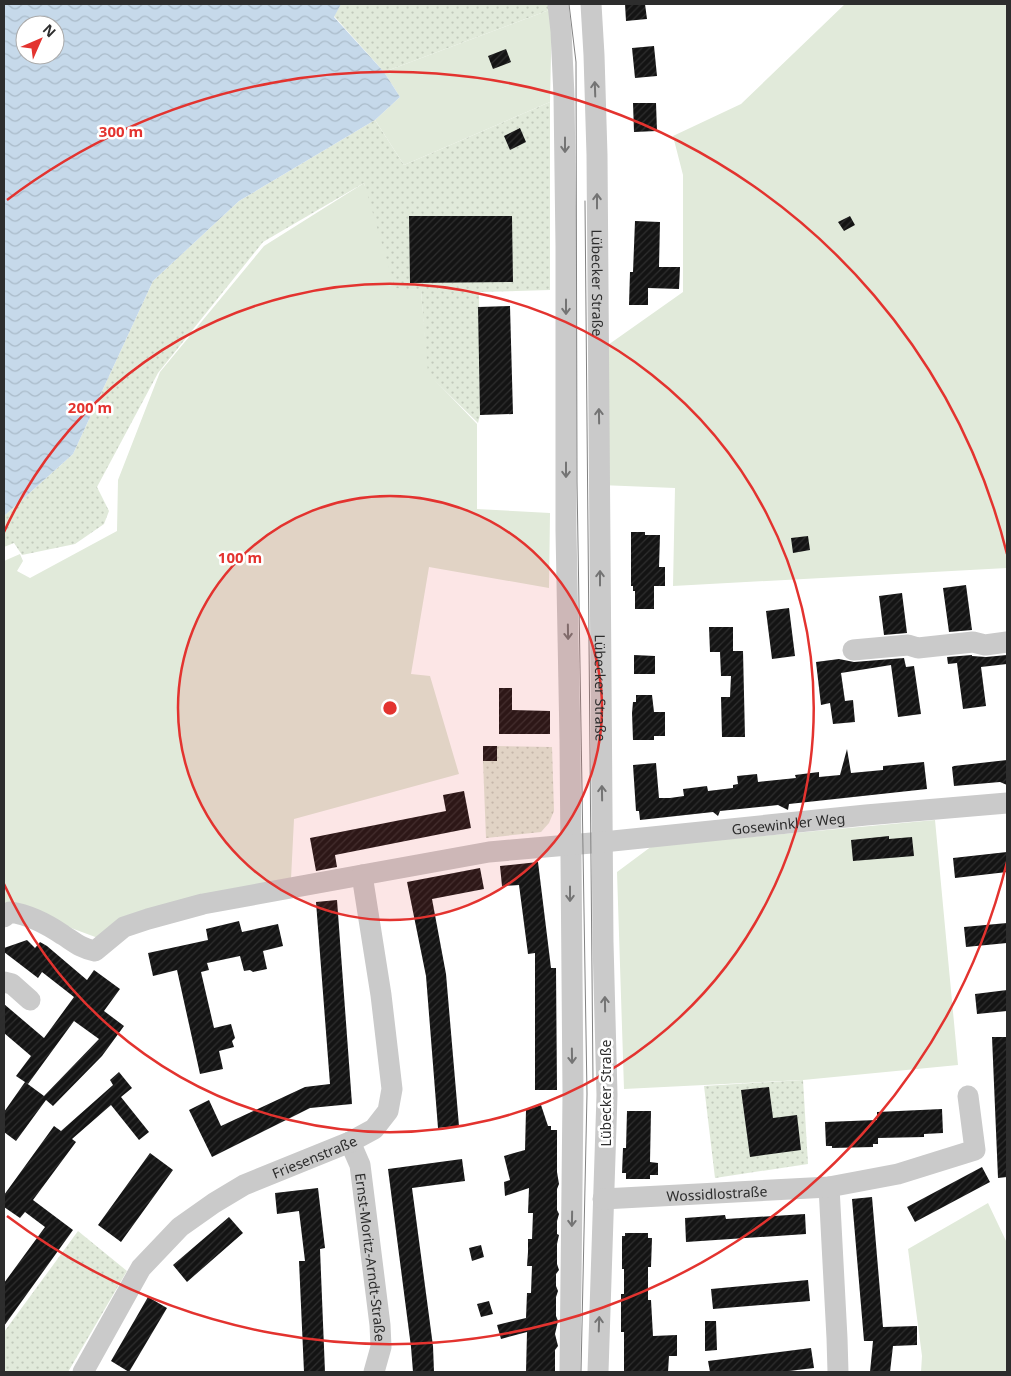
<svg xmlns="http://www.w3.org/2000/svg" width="1011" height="1376" font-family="'Noto Sans',sans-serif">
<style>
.grass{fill:url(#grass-dots)}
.garden{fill:#e1eada}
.water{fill:url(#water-waves);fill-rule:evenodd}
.building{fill:url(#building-hatch)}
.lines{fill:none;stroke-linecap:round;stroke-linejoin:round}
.minor{stroke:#cacaca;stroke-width:21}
.tram{stroke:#828282;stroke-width:1}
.oneway{stroke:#747474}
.ring{fill:none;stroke:#e3332f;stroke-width:2.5}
.labels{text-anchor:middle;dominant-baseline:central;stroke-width:5;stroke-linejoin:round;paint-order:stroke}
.street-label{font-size:14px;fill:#2d2d2d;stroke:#fff}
.centre{fill:#e3332f;stroke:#fff;stroke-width:2.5}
.ring-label{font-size:15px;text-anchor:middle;font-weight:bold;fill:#e3332f;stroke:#fff;stroke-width:5;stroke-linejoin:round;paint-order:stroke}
</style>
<defs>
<pattern id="grass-dots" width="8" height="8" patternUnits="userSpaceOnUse" patternTransform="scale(1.25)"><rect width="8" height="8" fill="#e1eada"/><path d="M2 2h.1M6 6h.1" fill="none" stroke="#c1c9bb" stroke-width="1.8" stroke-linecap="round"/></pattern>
<pattern id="water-waves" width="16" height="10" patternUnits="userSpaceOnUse" patternTransform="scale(1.25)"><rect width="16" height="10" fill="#c6d9ea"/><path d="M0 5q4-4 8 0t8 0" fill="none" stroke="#aabbc9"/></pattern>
<pattern id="building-hatch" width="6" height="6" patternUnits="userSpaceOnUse" patternTransform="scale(1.25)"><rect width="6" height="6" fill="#141414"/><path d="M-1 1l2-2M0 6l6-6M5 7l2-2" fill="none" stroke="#2e2e2e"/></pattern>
</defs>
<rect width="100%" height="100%" fill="#fff"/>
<path class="grass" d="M 341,4 L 551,4 L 552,9 L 384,72 L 334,16 Z
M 550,102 L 550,290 L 479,292 L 480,415 L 478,423 L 427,373 L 421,290 L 395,289 L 377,244 L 364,183 L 263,242 L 158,373 L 97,487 L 109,511 L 104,524 L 75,544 L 22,555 L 14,543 L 4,547 L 4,516 L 73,454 L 153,281 L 239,201 L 375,120 L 404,165 Z
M 497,746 L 552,747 L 554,811 L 549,823 L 541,832 L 486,838 L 483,761 L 496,761 Z
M 803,1080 L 808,1164 L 715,1178 L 704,1086 Z
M 78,1231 L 127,1271 L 68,1372 L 4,1372 L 4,1332 Z"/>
<path class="garden" d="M 845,4 L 1007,4 L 1007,568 L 673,586 L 675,488 L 600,485 L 598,352 L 683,292 L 683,175 L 673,136 L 741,104 Z
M 552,9 L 550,102 L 404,165 L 375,120 L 400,97 L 384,72 Z
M 364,183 L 395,288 L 421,290 L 428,373 L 477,424 L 477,509 L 550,513 L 549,588 L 429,567 L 411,674 L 430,676 L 459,774 L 294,819 L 291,879 L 106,941 L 4,903 L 4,561 L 20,554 L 23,561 L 17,571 L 30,578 L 117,531 L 118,480 L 160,372 L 264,246 Z
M 935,820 L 958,1065 L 803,1080 L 624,1089 L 617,872 L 652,846 Z
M 988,1203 L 1007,1243 L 1007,1372 L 921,1372 L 922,1356 L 908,1249 Z"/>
<path class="water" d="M 4,4 L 341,4 L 334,17 L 384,72 L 400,97 L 375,120 L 239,201 L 153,281 L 73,454 L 4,516 ZM 25,25 L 55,25 L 55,55 L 25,55 Z"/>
<path class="building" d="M 625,4 L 645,4 L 647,19 L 626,21 Z
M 654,46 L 657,76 L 635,78 L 632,48 Z
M 506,49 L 511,62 L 493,69 L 488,56 Z
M 633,103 L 656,103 L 657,131 L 634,132 Z
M 520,128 L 526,142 L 510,150 L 504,136 Z
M 409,216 L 512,216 L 513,282 L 410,283 Z
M 850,216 L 855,225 L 844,231 L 838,222 Z
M 635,221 L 660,222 L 659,267 L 680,267 L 679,289 L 648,288 L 648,305 L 629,305 L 630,272 L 633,272 Z
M 510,306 L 513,414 L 480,415 L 478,307 Z
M 631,532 L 645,532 L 645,535 L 660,535 L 659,567 L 665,567 L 665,586 L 654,586 L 654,609 L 635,609 L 635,591 L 633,591 L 633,586 L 631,586 Z
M 808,536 L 810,550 L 793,553 L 791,538 Z
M 966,585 L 972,630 L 949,632 L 943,588 Z
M 902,593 L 907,633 L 884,635 L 879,596 Z
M 789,608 L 795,656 L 772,659 L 766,611 Z
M 709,627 L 733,627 L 733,651 L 743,651 L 745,737 L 722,737 L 721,697 L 730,697 L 731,676 L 721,676 L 720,652 L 710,652 Z
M 634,655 L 655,656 L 655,674 L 634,674 Z
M 972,655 L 972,656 L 986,657 L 1007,655 L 1007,664 L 981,667 L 986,706 L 963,709 L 957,663 L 948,664 L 947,657 Z
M 904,658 L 906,667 L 914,666 L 921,714 L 898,717 L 891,665 L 841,673 L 845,701 L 853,700 L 855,722 L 833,724 L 830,703 L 821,705 L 816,662 L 839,659 L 854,662 Z
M 499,688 L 512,688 L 512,710 L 550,711 L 550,734 L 499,734 Z
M 636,695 L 652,695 L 654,712 L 665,712 L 665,736 L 654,736 L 654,740 L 633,740 L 632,713 L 633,702 L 636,702 Z
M 483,746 L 497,746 L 497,761 L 483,761 Z
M 847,749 L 851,773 L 883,770 L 883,766 L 924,762 L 927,789 L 789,804 L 788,810 L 778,805 L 720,811 L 718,816 L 713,812 L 640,820 L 639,811 L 636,811 L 633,765 L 656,763 L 659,798 L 670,798 L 684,796 L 683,789 L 707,786 L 708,791 L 733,788 L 733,785 L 738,784 L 737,776 L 757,774 L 758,782 L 796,778 L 795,775 L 819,772 L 819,777 L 840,775 Z
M 1007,760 L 1007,785 L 1000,782 L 954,786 L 952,767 L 954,766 Z
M 464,791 L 471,828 L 335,855 L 337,867 L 316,871 L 310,838 L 446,811 L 443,795 Z
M 889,836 L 889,839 L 912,837 L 914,856 L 853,861 L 851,840 Z
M 1007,852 L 1007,872 L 955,878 L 953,858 Z
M 538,862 L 551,968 L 556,968 L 557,1090 L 535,1090 L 535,953 L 528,954 L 519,885 L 502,886 L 500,866 Z
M 480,868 L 484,889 L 432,899 L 446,974 L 459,1126 L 438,1128 L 426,976 L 407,882 Z
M 337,900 L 352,1104 L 310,1108 L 212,1157 L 189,1110 L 209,1100 L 221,1126 L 305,1087 L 330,1084 L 316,902 Z
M 239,921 L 242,932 L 278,924 L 283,946 L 263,951 L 267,969 L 253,972 L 250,970 L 244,971 L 240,956 L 207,963 L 209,970 L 201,972 L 214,1028 L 231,1024 L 235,1038 L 232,1041 L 234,1047 L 219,1051 L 223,1069 L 200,1074 L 177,970 L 153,976 L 148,953 L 208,940 L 206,929 Z
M 1007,923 L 1007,943 L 966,947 L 964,927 Z
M 27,940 L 35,948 L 40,942 L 47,946 L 87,980 L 94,970 L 120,989 L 104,1011 L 124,1026 L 102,1056 L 53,1106 L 46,1100 L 16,1141 L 4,1132 L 4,1112 L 25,1082 L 44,1096 L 99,1039 L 74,1021 L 28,1084 L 16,1076 L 31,1056 L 4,1033 L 4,1004 L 44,1038 L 74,997 L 42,972 L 38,978 L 4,952 L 4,948 Z
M 1007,990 L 1007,1011 L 977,1014 L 975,994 Z
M 992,1037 L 1007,1037 L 1007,1177 L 998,1178 Z
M 119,1072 L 132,1088 L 121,1097 L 149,1132 L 139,1140 L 111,1105 L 72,1139 L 76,1142 L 33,1200 L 73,1230 L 4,1326 L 4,1283 L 45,1227 L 25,1212 L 20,1218 L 4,1207 L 4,1195 L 54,1126 L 61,1131 L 113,1085 L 110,1080 Z
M 769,1087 L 773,1118 L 797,1115 L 801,1150 L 750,1157 L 741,1090 Z
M 541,1105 L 548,1126 L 551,1126 L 551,1130 L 557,1130 L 557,1172 L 559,1184 L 557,1189 L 557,1210 L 559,1214 L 557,1221 L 557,1234 L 559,1235 L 557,1244 L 557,1264 L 559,1270 L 556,1274 L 556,1286 L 558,1291 L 556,1297 L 556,1316 L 558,1321 L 555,1334 L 558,1346 L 555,1350 L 555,1372 L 526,1372 L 527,1332 L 501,1339 L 497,1325 L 526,1318 L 527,1293 L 531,1293 L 532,1266 L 527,1266 L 528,1252 L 528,1239 L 532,1239 L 533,1213 L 528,1213 L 529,1188 L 505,1196 L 504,1182 L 510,1180 L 504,1156 L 525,1150 L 526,1110 Z
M 942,1109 L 943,1133 L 924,1134 L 924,1137 L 878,1138 L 878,1144 L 873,1144 L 873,1147 L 832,1148 L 832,1146 L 826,1146 L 825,1122 L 877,1120 L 877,1112 Z
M 627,1111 L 651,1111 L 650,1162 L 658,1163 L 658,1175 L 650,1175 L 650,1179 L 626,1179 L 626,1173 L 622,1173 L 623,1148 L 626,1148 Z
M 150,1153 L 173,1170 L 121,1242 L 98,1225 Z
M 462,1159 L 465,1181 L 412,1188 L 433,1346 L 434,1372 L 413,1372 L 411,1347 L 388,1169 Z
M 982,1167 L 990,1182 L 915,1222 L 907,1207 Z
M 318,1188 L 325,1248 L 320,1249 L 325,1372 L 304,1372 L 299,1261 L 305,1261 L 299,1211 L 277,1214 L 275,1193 Z
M 872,1197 L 883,1327 L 917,1326 L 917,1345 L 893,1346 L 890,1372 L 870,1372 L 873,1341 L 864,1341 L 852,1199 Z
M 805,1214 L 806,1234 L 686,1242 L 685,1218 L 725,1215 L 726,1219 Z
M 229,1217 L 243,1233 L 187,1282 L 173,1265 Z
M 625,1233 L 648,1233 L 648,1238 L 652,1238 L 651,1267 L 648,1267 L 648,1300 L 651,1300 L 653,1336 L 677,1335 L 677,1356 L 669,1356 L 668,1372 L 624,1372 L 624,1332 L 621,1332 L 621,1294 L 624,1294 L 624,1269 L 622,1269 L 622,1236 L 625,1236 Z
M 481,1245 L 484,1257 L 472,1261 L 469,1248 Z
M 808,1280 L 810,1301 L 713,1309 L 711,1289 Z
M 148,1297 L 167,1308 L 129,1372 L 111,1361 Z
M 489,1301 L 493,1314 L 481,1317 L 477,1304 Z
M 705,1321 L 716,1321 L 717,1350 L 705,1351 Z
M 811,1348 L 814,1368 L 781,1372 L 710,1372 L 708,1361 Z"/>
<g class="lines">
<g class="minor">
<path d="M 558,4 L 561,31 L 564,96 L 566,247 L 566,531 L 570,740 L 573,1094 L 570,1372"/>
<path id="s1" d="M 591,4 L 594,55 L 597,155 L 603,942 L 607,1095 L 598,1372"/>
<path d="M 853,650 L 908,645 L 918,648 L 973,642 L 985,645 L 1007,642"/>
<path d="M 4,917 L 10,912 C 30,915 47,924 63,935 C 74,942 82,949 95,951 L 124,927 L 148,919 L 203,904 L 362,875"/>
<path d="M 4,982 L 12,984 L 30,1000"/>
<path id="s2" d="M 350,1142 L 360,1165 L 380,1325 L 381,1347 L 374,1372"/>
<path d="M 829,1187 L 837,1338 L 838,1372"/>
<path id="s3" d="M 603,1199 L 829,1187 L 898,1174 L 975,1150 L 968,1096"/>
<path id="s4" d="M 83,1372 L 141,1268 L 180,1227 L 214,1203 L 244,1185 L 350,1142 L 374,1129 L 388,1111 L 392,1089 L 381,995 L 362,875 L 489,852 L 603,842 L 866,815 L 1007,803"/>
</g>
<path class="tram" d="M 569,4 L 576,62 L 577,482 L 587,1094 L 581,1372
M 585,201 L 593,1081"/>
</g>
<defs><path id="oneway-shaft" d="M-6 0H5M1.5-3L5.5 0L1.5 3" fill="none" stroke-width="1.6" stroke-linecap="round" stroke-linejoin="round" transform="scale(1.25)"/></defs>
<g class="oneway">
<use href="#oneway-shaft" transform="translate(595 89) rotate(-92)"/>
<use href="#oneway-shaft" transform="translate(565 145) rotate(90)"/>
<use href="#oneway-shaft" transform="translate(597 201) rotate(-90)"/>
<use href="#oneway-shaft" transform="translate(566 307) rotate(90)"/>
<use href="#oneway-shaft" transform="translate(599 416) rotate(-91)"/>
<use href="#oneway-shaft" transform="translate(566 470) rotate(90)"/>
<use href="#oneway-shaft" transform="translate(600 578) rotate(-90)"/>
<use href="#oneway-shaft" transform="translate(568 632) rotate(89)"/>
<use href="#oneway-shaft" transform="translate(602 793) rotate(-91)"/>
<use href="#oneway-shaft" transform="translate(570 894) rotate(90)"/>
<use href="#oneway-shaft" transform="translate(605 1004) rotate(-91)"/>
<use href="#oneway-shaft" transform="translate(572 1056) rotate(89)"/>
<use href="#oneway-shaft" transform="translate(572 1219) rotate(91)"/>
<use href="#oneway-shaft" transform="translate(599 1324) rotate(-88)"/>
</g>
<circle cx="390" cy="708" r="212" fill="#e3332f" fill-opacity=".12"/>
<g class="ring">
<circle cx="390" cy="708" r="212"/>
<path d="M4 532A424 424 0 1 1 4 884"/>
<path d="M1007 862A636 636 0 0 1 7 1216M7 200A636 636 0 0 1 1007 554"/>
</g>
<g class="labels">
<g class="street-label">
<text stroke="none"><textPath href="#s1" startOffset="279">Lübecker Straße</textPath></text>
<text stroke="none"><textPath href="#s1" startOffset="684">Lübecker Straße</textPath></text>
<text stroke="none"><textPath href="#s4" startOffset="1085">Gosewinkler Weg</textPath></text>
<text transform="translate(605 1093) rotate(-90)">Lübecker Straße</text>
<text stroke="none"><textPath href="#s4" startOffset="328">Friesenstraße</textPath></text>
<text stroke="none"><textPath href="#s3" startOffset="114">Wossidlostraße</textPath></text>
<text stroke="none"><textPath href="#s2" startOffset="118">Ernst-Moritz-Arndt-Straße</textPath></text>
</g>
</g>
<circle cx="390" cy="708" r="8" class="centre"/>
<g class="ring-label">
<text x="121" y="137">300 m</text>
<text x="90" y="413">200 m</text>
<text x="240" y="563">100 m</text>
</g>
<rect width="1011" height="1376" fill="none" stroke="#2d2d2d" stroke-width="10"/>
<g transform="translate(40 40) rotate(45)"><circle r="24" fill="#ffffff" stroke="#ababab"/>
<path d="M0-4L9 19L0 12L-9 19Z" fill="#e3332f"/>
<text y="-8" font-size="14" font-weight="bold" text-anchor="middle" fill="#2d2d2d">N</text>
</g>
</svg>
